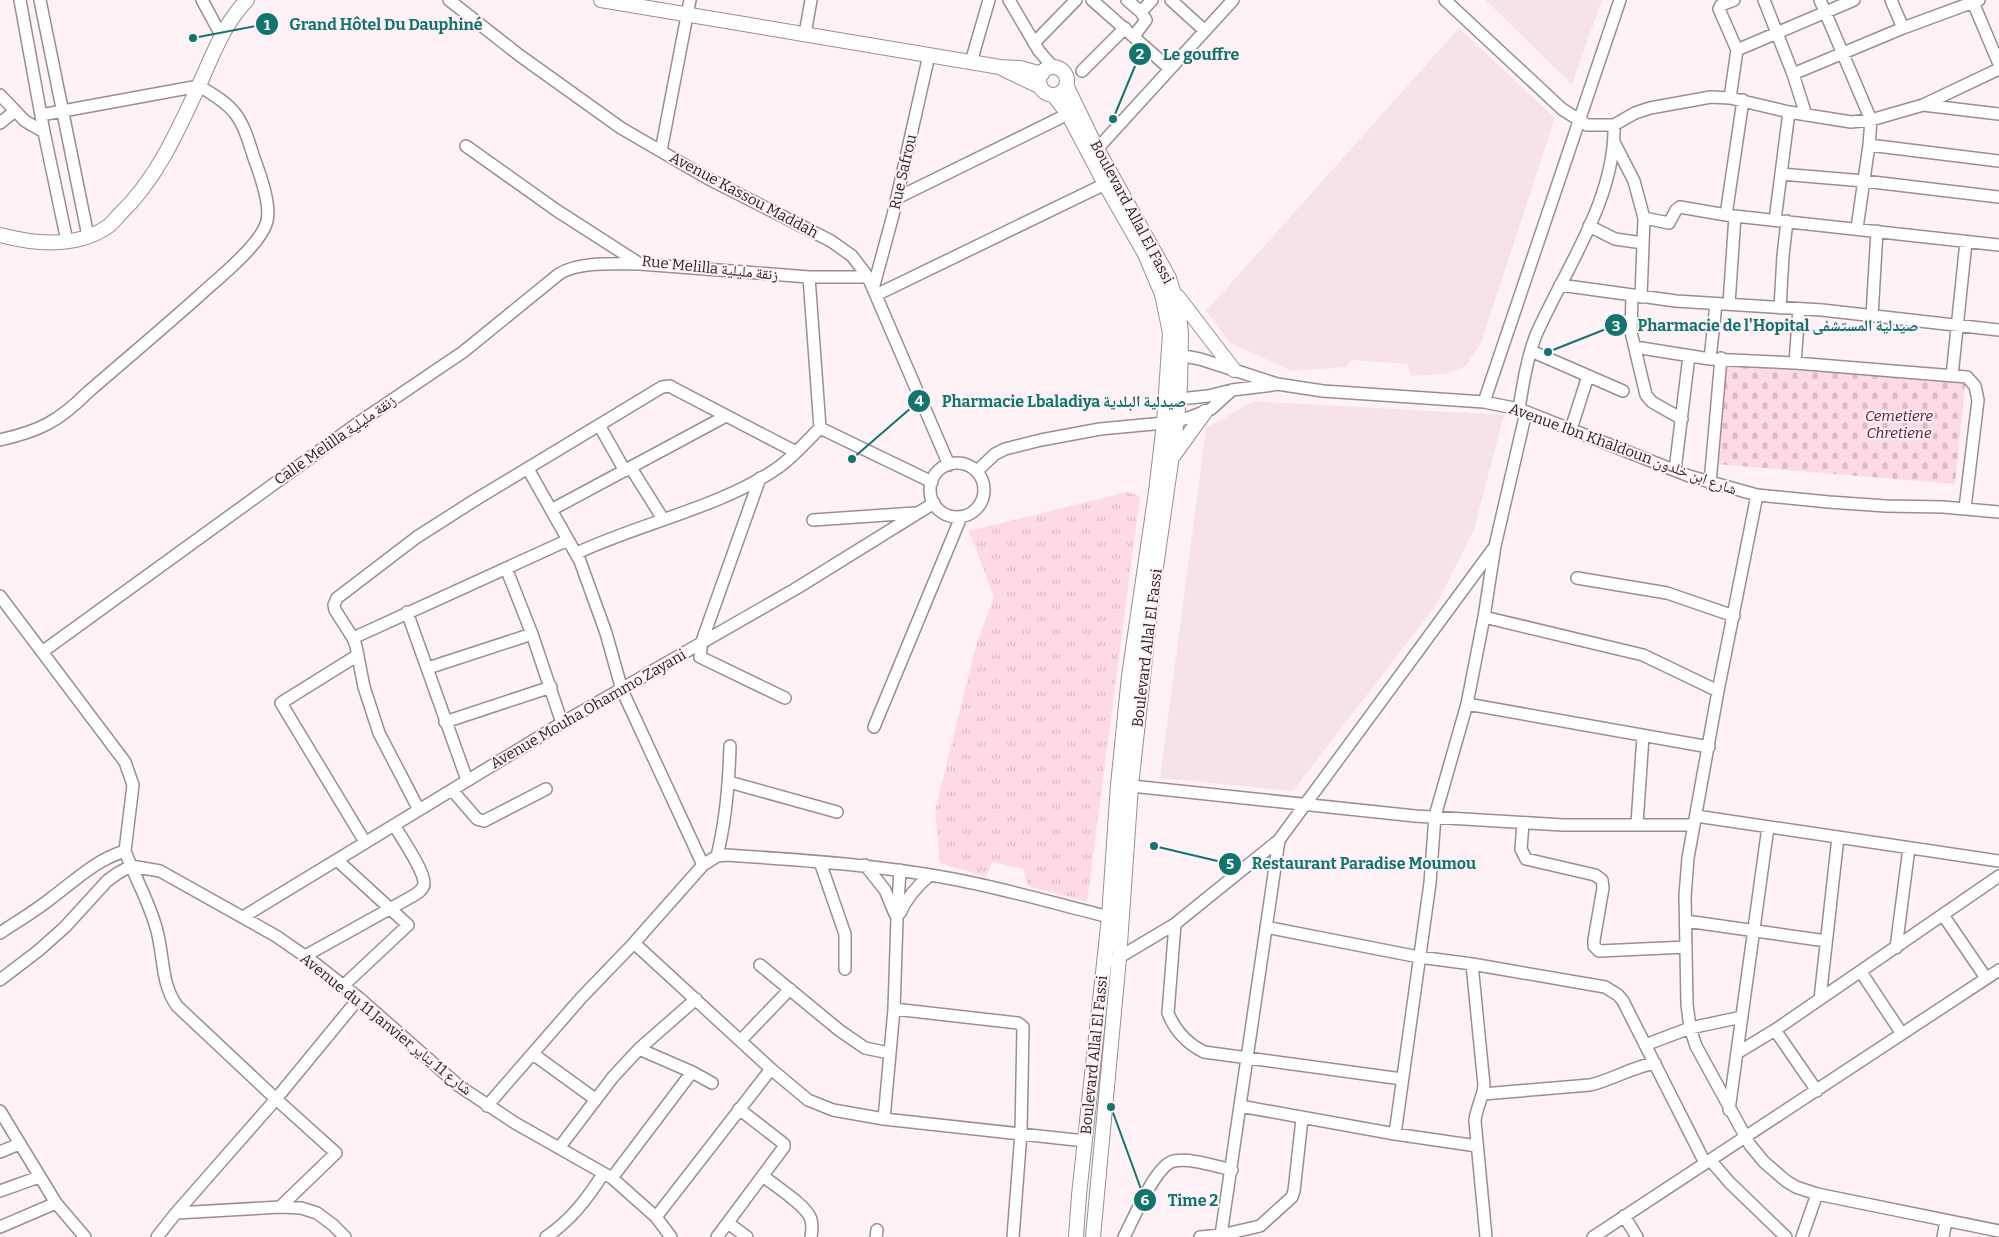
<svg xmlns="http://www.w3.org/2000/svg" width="1999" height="1237" font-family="Bitter,'Noto Naskh Arabic',serif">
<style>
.built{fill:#f6e3e9}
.grass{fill:url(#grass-tufts)}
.cemetery{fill:url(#cemetery-stones)}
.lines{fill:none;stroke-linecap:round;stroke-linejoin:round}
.minor-casing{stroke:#998f92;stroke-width:14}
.major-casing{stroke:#998f92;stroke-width:16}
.minor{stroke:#fff;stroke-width:11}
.major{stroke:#fff;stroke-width:14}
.labels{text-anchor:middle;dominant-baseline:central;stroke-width:4;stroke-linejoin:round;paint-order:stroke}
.street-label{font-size:15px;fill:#2a2627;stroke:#fef2f6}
.park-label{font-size:15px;font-style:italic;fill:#581634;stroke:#fef2f6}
.leader{fill:none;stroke:#0f766e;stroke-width:2}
.callout-dot{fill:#0f766e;stroke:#fef2f6;stroke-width:2}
.mark-label{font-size:15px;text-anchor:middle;font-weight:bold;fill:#fff}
.callout-label{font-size:16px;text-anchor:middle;font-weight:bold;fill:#0f766e;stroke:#fef2f6;stroke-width:4;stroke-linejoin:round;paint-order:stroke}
</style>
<defs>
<pattern id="grass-tufts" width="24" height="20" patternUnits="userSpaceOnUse" patternTransform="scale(1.25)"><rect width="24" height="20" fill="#fedae6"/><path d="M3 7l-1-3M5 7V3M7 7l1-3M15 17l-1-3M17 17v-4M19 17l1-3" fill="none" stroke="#dabbc5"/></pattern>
<pattern id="cemetery-stones" width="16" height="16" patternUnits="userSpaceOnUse" patternTransform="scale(1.25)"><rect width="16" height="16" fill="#fedae6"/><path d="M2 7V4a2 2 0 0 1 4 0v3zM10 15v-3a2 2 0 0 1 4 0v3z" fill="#dabbc5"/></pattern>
</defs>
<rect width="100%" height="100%" fill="#fef2f6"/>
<path class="built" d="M 1485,0 L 1602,0 L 1572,84 Z
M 1459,28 L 1555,118 L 1481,343 L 1466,366 L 1445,374 L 1411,376 L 1407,364 L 1352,360 L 1346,367 L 1292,371 L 1230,343 L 1206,311 Z
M 1254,401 L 1504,415 L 1474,530 L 1436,605 L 1293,791 L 1160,778 L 1206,428 Z"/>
<path class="grass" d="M 1127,492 L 1140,496 L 1087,902 L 1028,886 L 1023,869 L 992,862 L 986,877 L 940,863 L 935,811 L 976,645 L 994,597 L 969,531 Z"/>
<path class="cemetery" d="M 1724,356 L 1966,376 L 1955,484 L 1716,464 Z"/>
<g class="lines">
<g class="minor-casing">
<path id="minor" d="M 20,0 L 44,132 L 67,241
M 40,0 L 88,236
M 202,0 L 221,35
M 449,0 L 519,55 L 621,128 L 707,178 L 831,241 L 852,256 L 868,277 L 949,465
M 1009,0 L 1039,51 L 1053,67
M 1092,0 L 1170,69
M 1127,0 L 1141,12 L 1152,0
M 1171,0 L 1205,31
M 1445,0 L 1562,109 L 1587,125 L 1614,125 L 1635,113 L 1650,108 L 1711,97 L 1730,98 L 1789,112 L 1851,122 L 1871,120 L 1923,105 L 1999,69
M 1734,0 L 1721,5 L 1719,9 L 1737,50
M 1764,0 L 1793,74 L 1903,28 L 1979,0
M 1820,0 L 1871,120 L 1869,145
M 1891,0 L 1903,28
M 1972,0 L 1999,64
M 805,34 L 811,0
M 1134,36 L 1146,20 L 1141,12
M 1034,43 L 1076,0
M 971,62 L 989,0
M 1082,71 L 1125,28
M 1793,74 L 1806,115
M 0,95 L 25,121 L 44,132
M 1730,98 L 1737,50 L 1854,0
M 1923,105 L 1999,114
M 1789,112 L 1781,174 L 1864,181 L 1999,197
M 0,123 L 15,111
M 1615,144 L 1634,181 L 1644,218 L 1641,297
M 466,146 L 556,210 L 640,264 L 809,277 L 868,277
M 1097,149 L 1233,0
M 661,151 L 690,0
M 897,198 L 1068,114
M 1726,215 L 1743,100
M 1644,218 L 1669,223 L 1676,210 L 1680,207 L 1726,215 L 1999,245
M 1775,220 L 1781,174
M 1589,226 L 1615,239 L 1643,243
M 1857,228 L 1869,145 L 1999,161
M 1560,285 L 1676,301 L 1822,310 L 1999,330
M 873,289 L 893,215 L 929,55
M 876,295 L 1105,184
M 1632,296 L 1631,332 L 1646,395 L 1652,402 L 1682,419
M 1729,304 L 1735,216
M 1780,308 L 1783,256 L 1787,221
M 1872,316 L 1877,231
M 1635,347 L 1710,359 L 1795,363 L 1967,377 L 1975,386 L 1978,400 L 1965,508
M 1531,351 L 1623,391
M 1173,354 L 1200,359 L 1277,384 L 1323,391 L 1484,402 L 1519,409 L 1689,476 L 1757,495 L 1829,502 L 1886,506 L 1943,507 L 1999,512
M 1710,359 L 1716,304
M 1795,363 L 1799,309
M 1952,376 L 1966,242
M 1170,400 L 1208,396 L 1232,390 L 1273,385
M 1484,402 L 1620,0
M 1519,409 C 1523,384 1527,358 1536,335 C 1565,269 1616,199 1614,125
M 599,425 L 625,471
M 820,428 L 932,482
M 1571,429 L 1588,376
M 0,440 C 39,431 58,422 87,393 C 124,361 162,329 199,296 C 217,279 261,245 267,221 C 271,204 260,174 254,158 C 241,116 237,108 199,86 L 41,115
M930 490a27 27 0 1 1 54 0a27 27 0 1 1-54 0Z
M 631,468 L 663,519
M 528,469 L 580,561 L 606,633 L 622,690 L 703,865
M 1675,470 L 1689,356
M 977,471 L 995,454 L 1005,449 L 1041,440 L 1100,429 L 1164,423 L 1188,418 L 1211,409 L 1232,390
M 760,478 L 702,641 L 700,657 L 785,698
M 1710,483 L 1721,358
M 1757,495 L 1718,691 L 1688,858 L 1685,896 L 1687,1004 L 1690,1028 L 1696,1046 L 1750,1145 L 1764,1162 L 1786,1181 L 1796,1187 L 1817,1194 L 1999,1231
M 551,510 L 726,416
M 813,520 L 915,513
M 577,553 C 640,523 722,507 779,467 C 794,456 807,441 820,428 L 809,277
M 506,568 L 532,634 L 562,723
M 1577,578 L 1667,593 L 1734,616
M 0,596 L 125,762 L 133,785 L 125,851
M 407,612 L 467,780
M 1484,617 L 1643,655 L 1718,691
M 353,638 L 568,540
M 42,652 L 358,423 L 463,352 L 559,274 C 579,261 617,264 640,264
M 358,655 L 281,703 L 365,842
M 428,668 L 532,634
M 1467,704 L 1709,747
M 445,722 L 551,687
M 874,727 L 961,517
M 729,782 L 837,812
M 1122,785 L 1415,816 L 1563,825 L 1693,825
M 452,790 L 477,819 L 484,821 L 546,789
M 419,810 L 379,733 L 364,687 L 356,646 L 353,638 L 335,610 L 334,605 L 337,598 L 417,537 L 475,500 L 662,387 L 670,386 L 675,389 L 796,452
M 1696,816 L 1999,861
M 1523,823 L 1521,849 L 1526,859 L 1595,875 L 1602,880 L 1603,888 L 1594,940 L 1594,946 L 1599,951 L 1686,947
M 1637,824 L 1643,736
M 717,856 C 726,820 729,783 730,746
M 337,860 L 408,925 L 344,985
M 820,862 L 845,934 L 845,969
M 865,865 L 885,890 L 895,914
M 900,913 C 907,897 917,886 930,875
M 1943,915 L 1986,978
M 243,917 L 562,723 L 797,588 L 934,503
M 1686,921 L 1826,941
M 1175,924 L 1168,1013 C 1175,1031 1186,1043 1204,1052 L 1402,1079
M 1266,927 L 1419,957 L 1472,964 L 1605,987 L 1618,995 L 1623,1001 L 1705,1163
M 0,933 C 18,921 37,910 54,896 C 78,878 96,860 125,851 C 135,878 150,903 157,931 C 164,957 161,984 177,1006 L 276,1099 L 336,1153 L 280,1207
M 634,943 L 771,1069 L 808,1100 L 833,1110 L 884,1119 L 894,1009 L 897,919 L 900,870
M 1896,948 L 1909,848
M 305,956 L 411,897 C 416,894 424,890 424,883 C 424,870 401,837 394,825
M 1113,961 L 1175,924 L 1279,840 L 1493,549
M 1472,964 L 1484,1085 C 1483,1098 1476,1108 1475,1121 L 1486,1237
M 760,965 L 839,1030 L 865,1048 L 889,1053
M 1861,972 L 1902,1034
M 0,980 L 38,951 L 65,927 L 107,881 L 118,873 L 131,866 L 160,871 L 276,936 L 312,961 L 359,998 L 459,1086 L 515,1123 L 612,1178 L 656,1217 L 671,1237
M 1820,999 L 1838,837
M 894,1009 L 1018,1023 L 1023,1027 L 1021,1133 L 1013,1237
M 1775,1030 L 1817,1091
M 741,1040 L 790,989
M 1645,1045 L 1690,1028 L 1742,1017
M 639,1049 L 692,1072 L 712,1083
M 1737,1053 L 1775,1030 L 1999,876
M 533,1054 L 595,1099
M 1483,1094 L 1590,1085 C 1612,1080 1632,1067 1655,1063
M 487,1106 L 581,998 L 634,943 L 703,865 L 717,856 L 727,855 C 802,860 879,865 953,879 C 1006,889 1057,904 1109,917
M 1240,1106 L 1395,1134 L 1477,1146
M 1729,1110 L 1768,827
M 0,1111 L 56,1203 L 85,1237
M 884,1119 L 1085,1141
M 1395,1134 L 1430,883 L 1435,816 L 1467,704 L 1484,617 L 1495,546 L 1526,412
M 559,1148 L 613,1077 L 639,1049 L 696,999
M 0,1152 L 19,1144
M 1710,1160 L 1730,1183 L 1786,1237
M 763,1176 C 775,1186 803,1203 810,1217 C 813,1223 812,1231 811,1237
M 612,1178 L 692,1072
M 0,1191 L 39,1177
M 176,1213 L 280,1207 L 301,1208 L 317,1213 L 333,1225 L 345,1237
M 1624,1216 L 1637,1237
M 656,1217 L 771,1069
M 728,1223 L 747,1237
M 0,1227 L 56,1203
M 1221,1235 L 1279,840
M 157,1237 L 176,1213 L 276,1099 L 359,998
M 546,1237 C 571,1220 587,1199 603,1174
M 717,1237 L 784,1147 L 784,1144 L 739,1109
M 876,1237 L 877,1230
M 1124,1237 C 1133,1220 1156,1164 1174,1161 C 1192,1158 1214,1166 1232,1170
M 1200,1237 L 1221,1235 L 1260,1226 L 1292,1197 L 1294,1191 L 1302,1119
M 1593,1237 L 1999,970
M 1802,1237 L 1817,1194
M 1943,1237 L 1946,1221"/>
</g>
<g class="major-casing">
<path id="major" d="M 601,0 L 1000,67 L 1020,68 L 1042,74
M1039 81a14 14 0 1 1 28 0a14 14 0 1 1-28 0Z
M 1003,69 L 1041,87
M 1067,87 L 1097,149 L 1169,278 L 1178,307 L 1181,333 L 1180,386 L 1177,420 L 1152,595 L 1131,786 L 1119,958 L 1093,1237
M 1054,96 L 1068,114 L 1105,184 L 1145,254 L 1162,294 L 1170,333 L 1164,423 L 1156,492 L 1129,676 L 1118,785 L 1109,917 L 1079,1195 L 1076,1237
M 0,235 C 34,244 76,248 107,227 C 112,224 116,218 120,214 C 157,179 178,130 199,85 C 213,55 223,25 247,0
M 1178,297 L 1234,370
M 1174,455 L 1205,412"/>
</g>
<use href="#minor" class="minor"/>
<use href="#major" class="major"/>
</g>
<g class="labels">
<g class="street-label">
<text transform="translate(903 172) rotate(-77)">Rue Safrou</text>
<text transform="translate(744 195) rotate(28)">Avenue Kassou Maddah</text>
<text transform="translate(1132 212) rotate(62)">Boulevard Allal El Fassi</text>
<text transform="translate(710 268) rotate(6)">Rue Melilla زنقة مليلية</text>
<text transform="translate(335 440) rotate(-35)">Calle Melilla زنقة مليلية</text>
<text transform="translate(1623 449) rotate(20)">Avenue Ibn Khaldoun شارع ابن خلدون</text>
<text transform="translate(1147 648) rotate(-83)">Boulevard Allal El Fassi</text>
<text transform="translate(588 709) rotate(-30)">Avenue Mouha Ohammo Zayani</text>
<text transform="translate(386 1024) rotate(39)">Avenue du 11 Janvier شارع 11 يناير</text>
<text transform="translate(1094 1055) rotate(-84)">Boulevard Allal El Fassi</text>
</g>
<g class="park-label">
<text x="1899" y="416">Cemetiere<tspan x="1899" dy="17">Chretiene</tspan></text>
</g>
</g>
<path class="leader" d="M193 38L267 24M1113 119L1140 54M1548 352L1616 325M852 459L919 401M1154 846L1230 864M1111 1107L1145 1200"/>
<g class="callout-dot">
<circle cx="193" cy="38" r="5"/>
<circle cx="1113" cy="119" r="5"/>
<circle cx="1548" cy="352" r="5"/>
<circle cx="852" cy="459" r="5"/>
<circle cx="1154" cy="846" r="5"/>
<circle cx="1111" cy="1107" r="5"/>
<circle cx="267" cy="24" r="12"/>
<circle cx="1140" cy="54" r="12"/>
<circle cx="1616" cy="325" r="12"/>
<circle cx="919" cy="401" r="12"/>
<circle cx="1230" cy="864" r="12"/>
<circle cx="1145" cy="1200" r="12"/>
</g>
<g class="mark-label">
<text x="267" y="30">1</text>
<text x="1140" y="59">2</text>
<text x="1616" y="331">3</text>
<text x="919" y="406">4</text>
<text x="1230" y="869">5</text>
<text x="1145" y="1205">6</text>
</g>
<g class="callout-label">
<text x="386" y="30">Grand Hôtel Du Dauphiné</text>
<text x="1201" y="60">Le gouffre</text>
<text x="1778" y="331">Pharmacie de l'Hopital صيدلية المستشفى</text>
<text x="1064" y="407">Pharmacie Lbaladiya صيدلية البلدية</text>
<text x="1364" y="869">Restaurant Paradise Moumou</text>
<text x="1193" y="1206">Time 2</text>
</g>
</svg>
